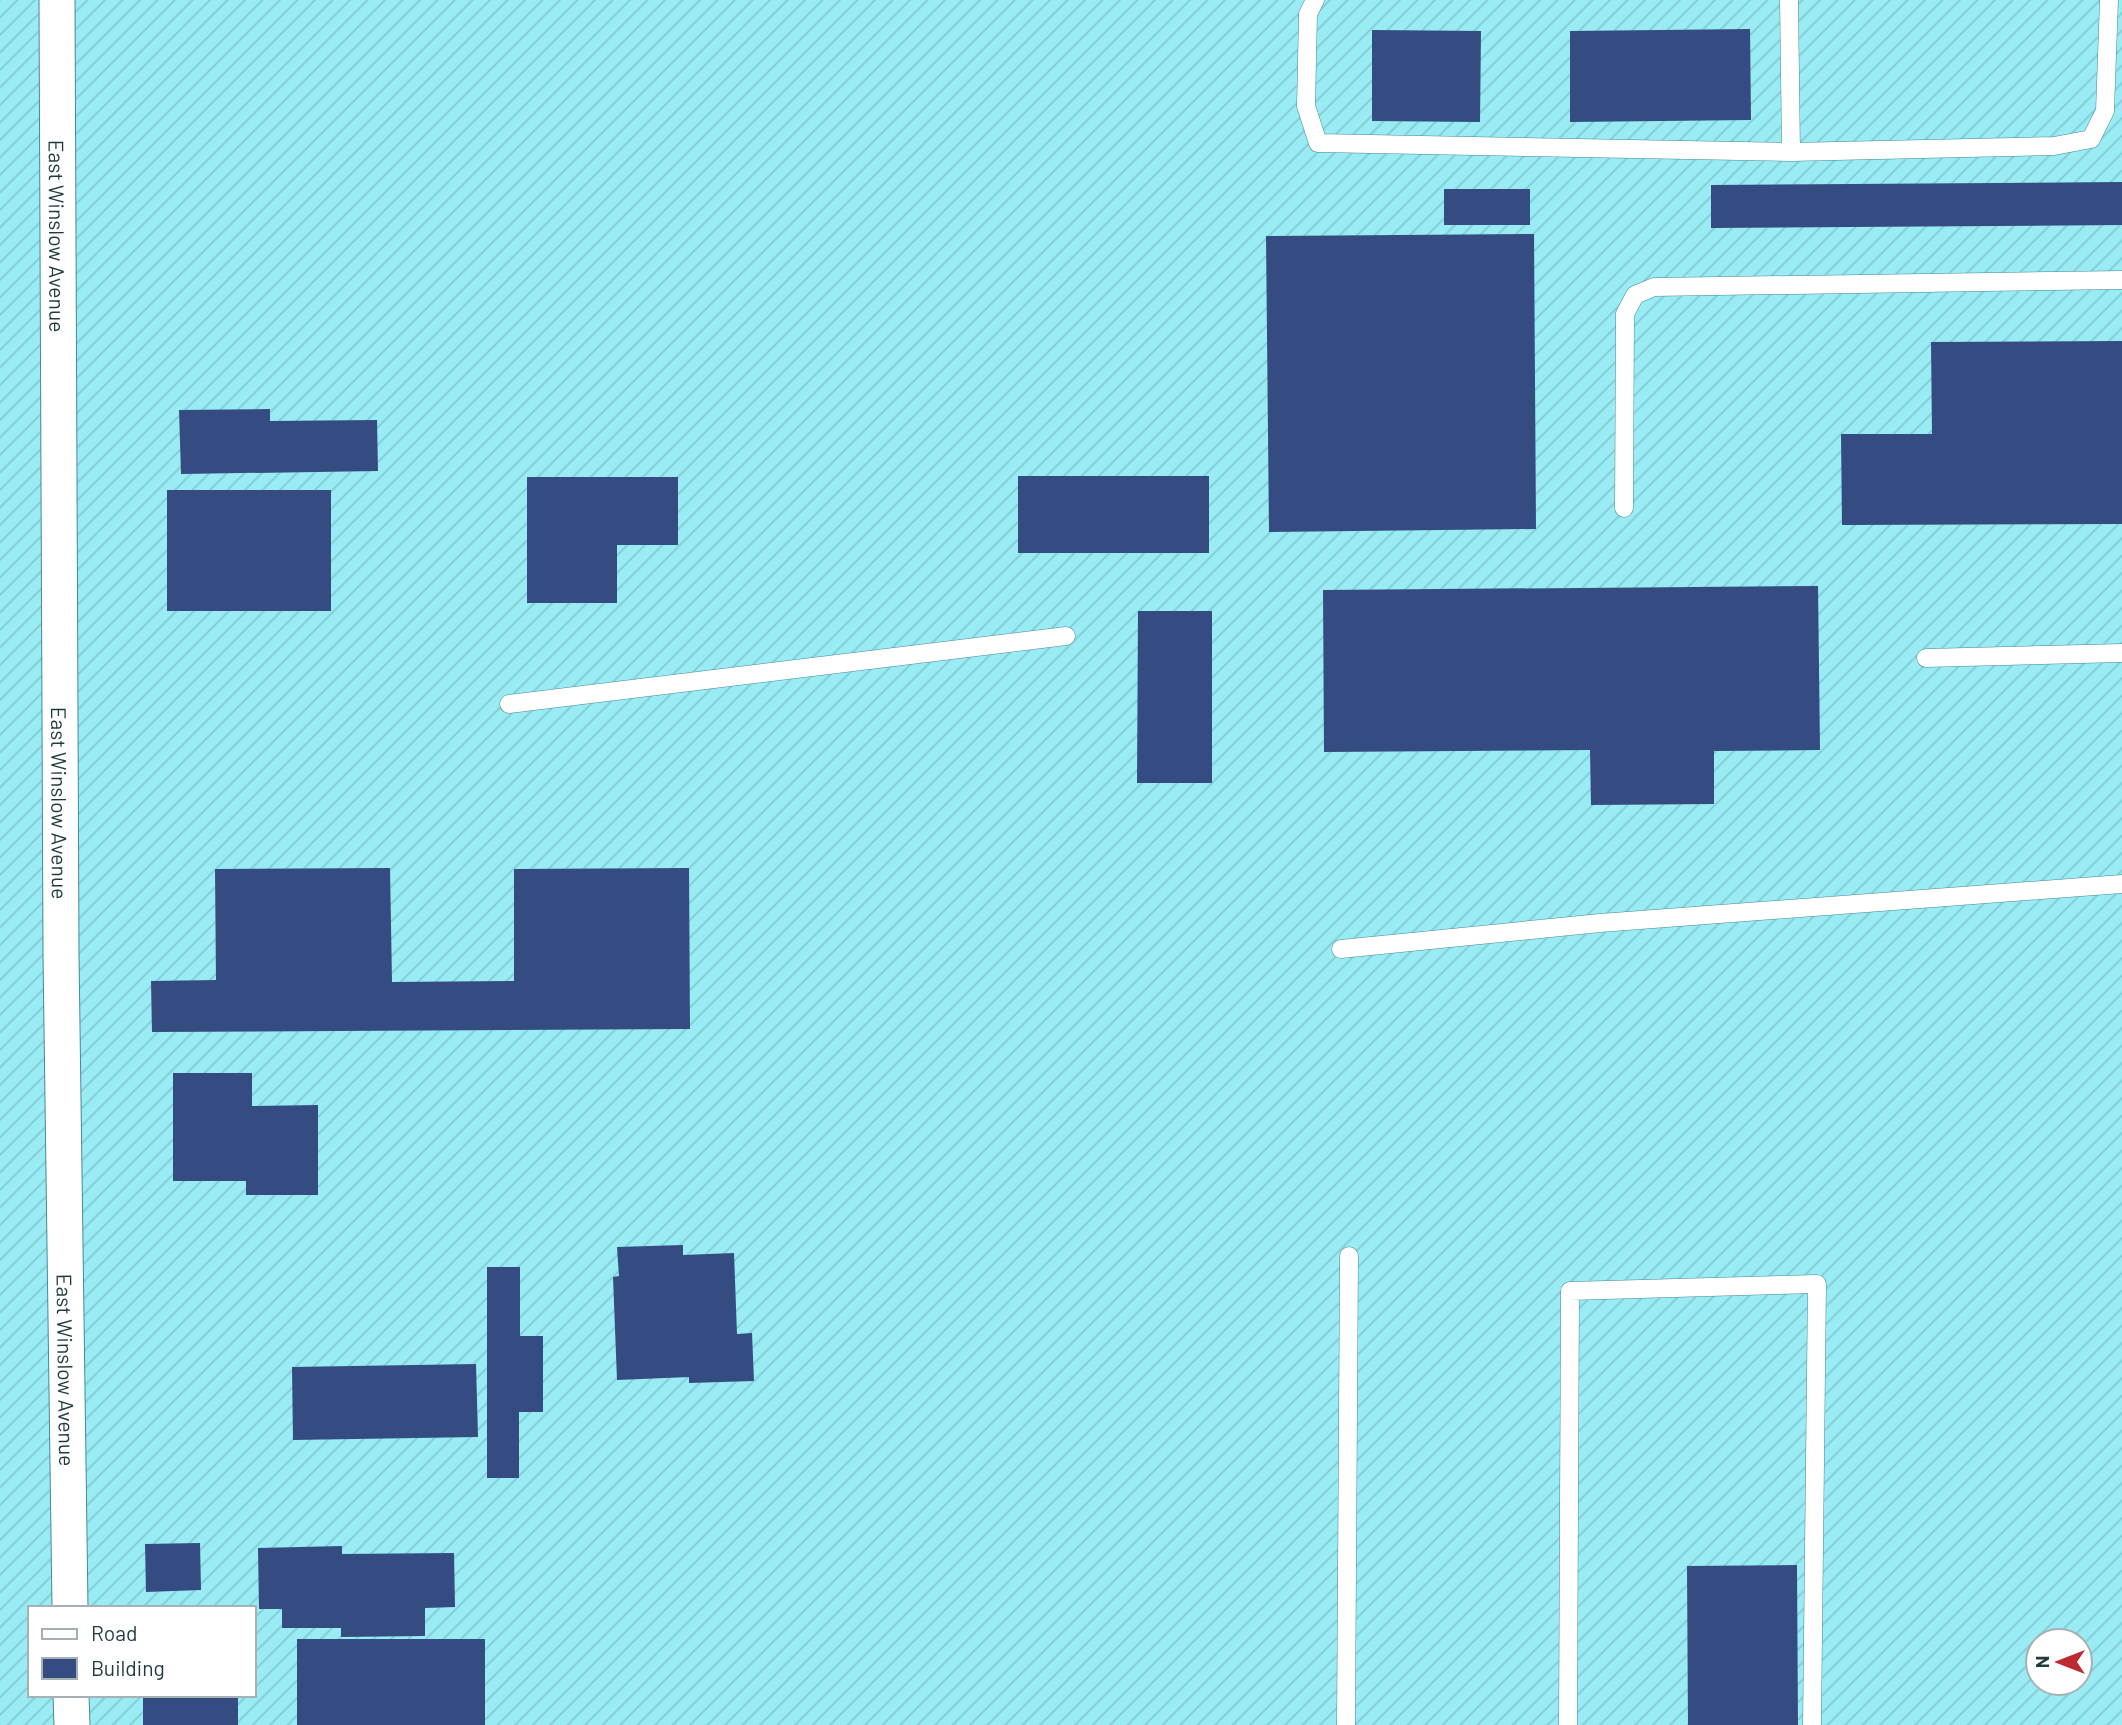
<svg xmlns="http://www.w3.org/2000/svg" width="2122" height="1725" font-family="Barlow,sans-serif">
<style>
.industrial{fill:url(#industrial-furrows);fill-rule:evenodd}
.building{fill:#344c81}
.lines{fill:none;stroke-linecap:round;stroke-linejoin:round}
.service-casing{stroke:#478b93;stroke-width:19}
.minor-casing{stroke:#478b93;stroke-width:37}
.service{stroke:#fff;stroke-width:18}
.minor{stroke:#fff;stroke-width:35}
.labels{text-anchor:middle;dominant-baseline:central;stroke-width:7;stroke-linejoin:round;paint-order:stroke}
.street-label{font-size:21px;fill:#1f3b3f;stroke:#fff}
</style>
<defs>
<pattern id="industrial-furrows" width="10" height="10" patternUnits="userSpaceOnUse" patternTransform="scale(1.75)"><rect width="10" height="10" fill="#99ebf4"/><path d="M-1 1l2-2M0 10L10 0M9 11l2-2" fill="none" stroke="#83cad2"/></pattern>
</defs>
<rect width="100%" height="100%" fill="#aff5fd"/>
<path class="industrial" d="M 0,0 L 2122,0 L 2122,1725 L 0,1725 ZM 30,1608 L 254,1608 L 254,1695 L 30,1695 ZM 2038,1641 L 2080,1641 L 2080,1683 L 2038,1683 Z"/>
<path class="building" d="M 1750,29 L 1751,120 L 1570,122 L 1570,31 Z
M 1372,30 L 1481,31 L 1480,122 L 1372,121 Z
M 2122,182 L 2122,225 L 1711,228 L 1711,185 Z
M 1444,189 L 1530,189 L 1530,225 L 1444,225 Z
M 1534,234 L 1536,529 L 1269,532 L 1266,236 Z
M 2122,341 L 2122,524 L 1842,525 L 1841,434 L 1932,434 L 1931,342 Z
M 270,409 L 270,421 L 377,420 L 378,471 L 181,474 L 179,410 Z
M 1018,476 L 1209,476 L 1209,553 L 1018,553 Z
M 527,477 L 678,477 L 678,545 L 617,545 L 617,603 L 527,603 Z
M 167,490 L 331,490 L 331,611 L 167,611 Z
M 1818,586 L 1820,750 L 1714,751 L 1714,804 L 1591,805 L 1590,750 L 1324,752 L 1323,590 Z
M 1138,611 L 1212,611 L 1212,783 L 1137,783 Z
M 390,868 L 392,982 L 514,981 L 514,869 L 689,868 L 690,1029 L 152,1032 L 151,981 L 216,980 L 215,869 Z
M 173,1073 L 252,1073 L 252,1106 L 318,1105 L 318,1195 L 246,1195 L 246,1181 L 173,1181 Z
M 683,1245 L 683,1255 L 734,1253 L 737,1334 L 752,1333 L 754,1381 L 689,1383 L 689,1377 L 617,1380 L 613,1277 L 619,1276 L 617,1247 Z
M 487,1267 L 520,1267 L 520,1336 L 543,1336 L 543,1412 L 519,1412 L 519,1478 L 487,1478 Z
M 476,1364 L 478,1437 L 293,1440 L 292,1367 Z
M 200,1543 L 201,1590 L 146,1592 L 145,1544 Z
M 342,1546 L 342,1554 L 454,1553 L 455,1607 L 425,1608 L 425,1636 L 341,1637 L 341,1628 L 282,1628 L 282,1609 L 259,1609 L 258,1548 Z
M 1797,1565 L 1798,1725 L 1688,1725 L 1687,1566 Z
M 297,1639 L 485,1639 L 485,1725 L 297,1725 Z
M 143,1695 L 238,1695 L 238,1725 L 143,1725 Z"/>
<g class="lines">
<g class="service-casing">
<path id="service" d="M 1315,0 L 1308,14 L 1306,106 L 1318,143 L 1791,152
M 1789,0 L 1791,152 L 2054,146 L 2091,139 L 2105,111 L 2109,0
M 1624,508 L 1625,314 L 1635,295 L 1654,287 L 2122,280
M 1926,658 L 2122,653
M 509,704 L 1066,636
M 1341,949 L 1600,923 L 2122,884
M 1346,1725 L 1349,1256
M 1568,1725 L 1570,1291 L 1817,1284 L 1812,1725"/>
</g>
<g class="minor-casing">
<g id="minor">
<path id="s1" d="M 57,0 L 61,954 L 70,1608"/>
<path d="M 71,1695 L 72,1725"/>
</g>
</g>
<use href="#service" class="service"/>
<use href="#minor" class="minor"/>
</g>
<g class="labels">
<g class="street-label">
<text stroke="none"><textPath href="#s1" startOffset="236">East Winslow Avenue</textPath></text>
<text stroke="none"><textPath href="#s1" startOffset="803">East Winslow Avenue</textPath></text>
<text stroke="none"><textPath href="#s1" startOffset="1370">East Winslow Avenue</textPath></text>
</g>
</g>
<rect x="28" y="1606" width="228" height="91" fill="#ffffff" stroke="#a5b1b2" stroke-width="2"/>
<rect x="42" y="1629" width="35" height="10" fill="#ffffff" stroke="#a5b1b2" stroke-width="2"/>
<text x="91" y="1641" font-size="21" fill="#1f3b3f">Road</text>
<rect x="42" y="1658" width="35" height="21" fill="#344c81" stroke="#a5b1b2" stroke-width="2"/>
<text x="91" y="1676" font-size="21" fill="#1f3b3f">Building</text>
<g transform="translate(2059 1662) rotate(270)"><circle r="33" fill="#ffffff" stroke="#a5b1b2" stroke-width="2"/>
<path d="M0-5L12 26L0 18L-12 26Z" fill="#bb2b30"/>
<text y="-10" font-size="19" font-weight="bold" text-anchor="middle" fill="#1f3b3f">N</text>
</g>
</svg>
